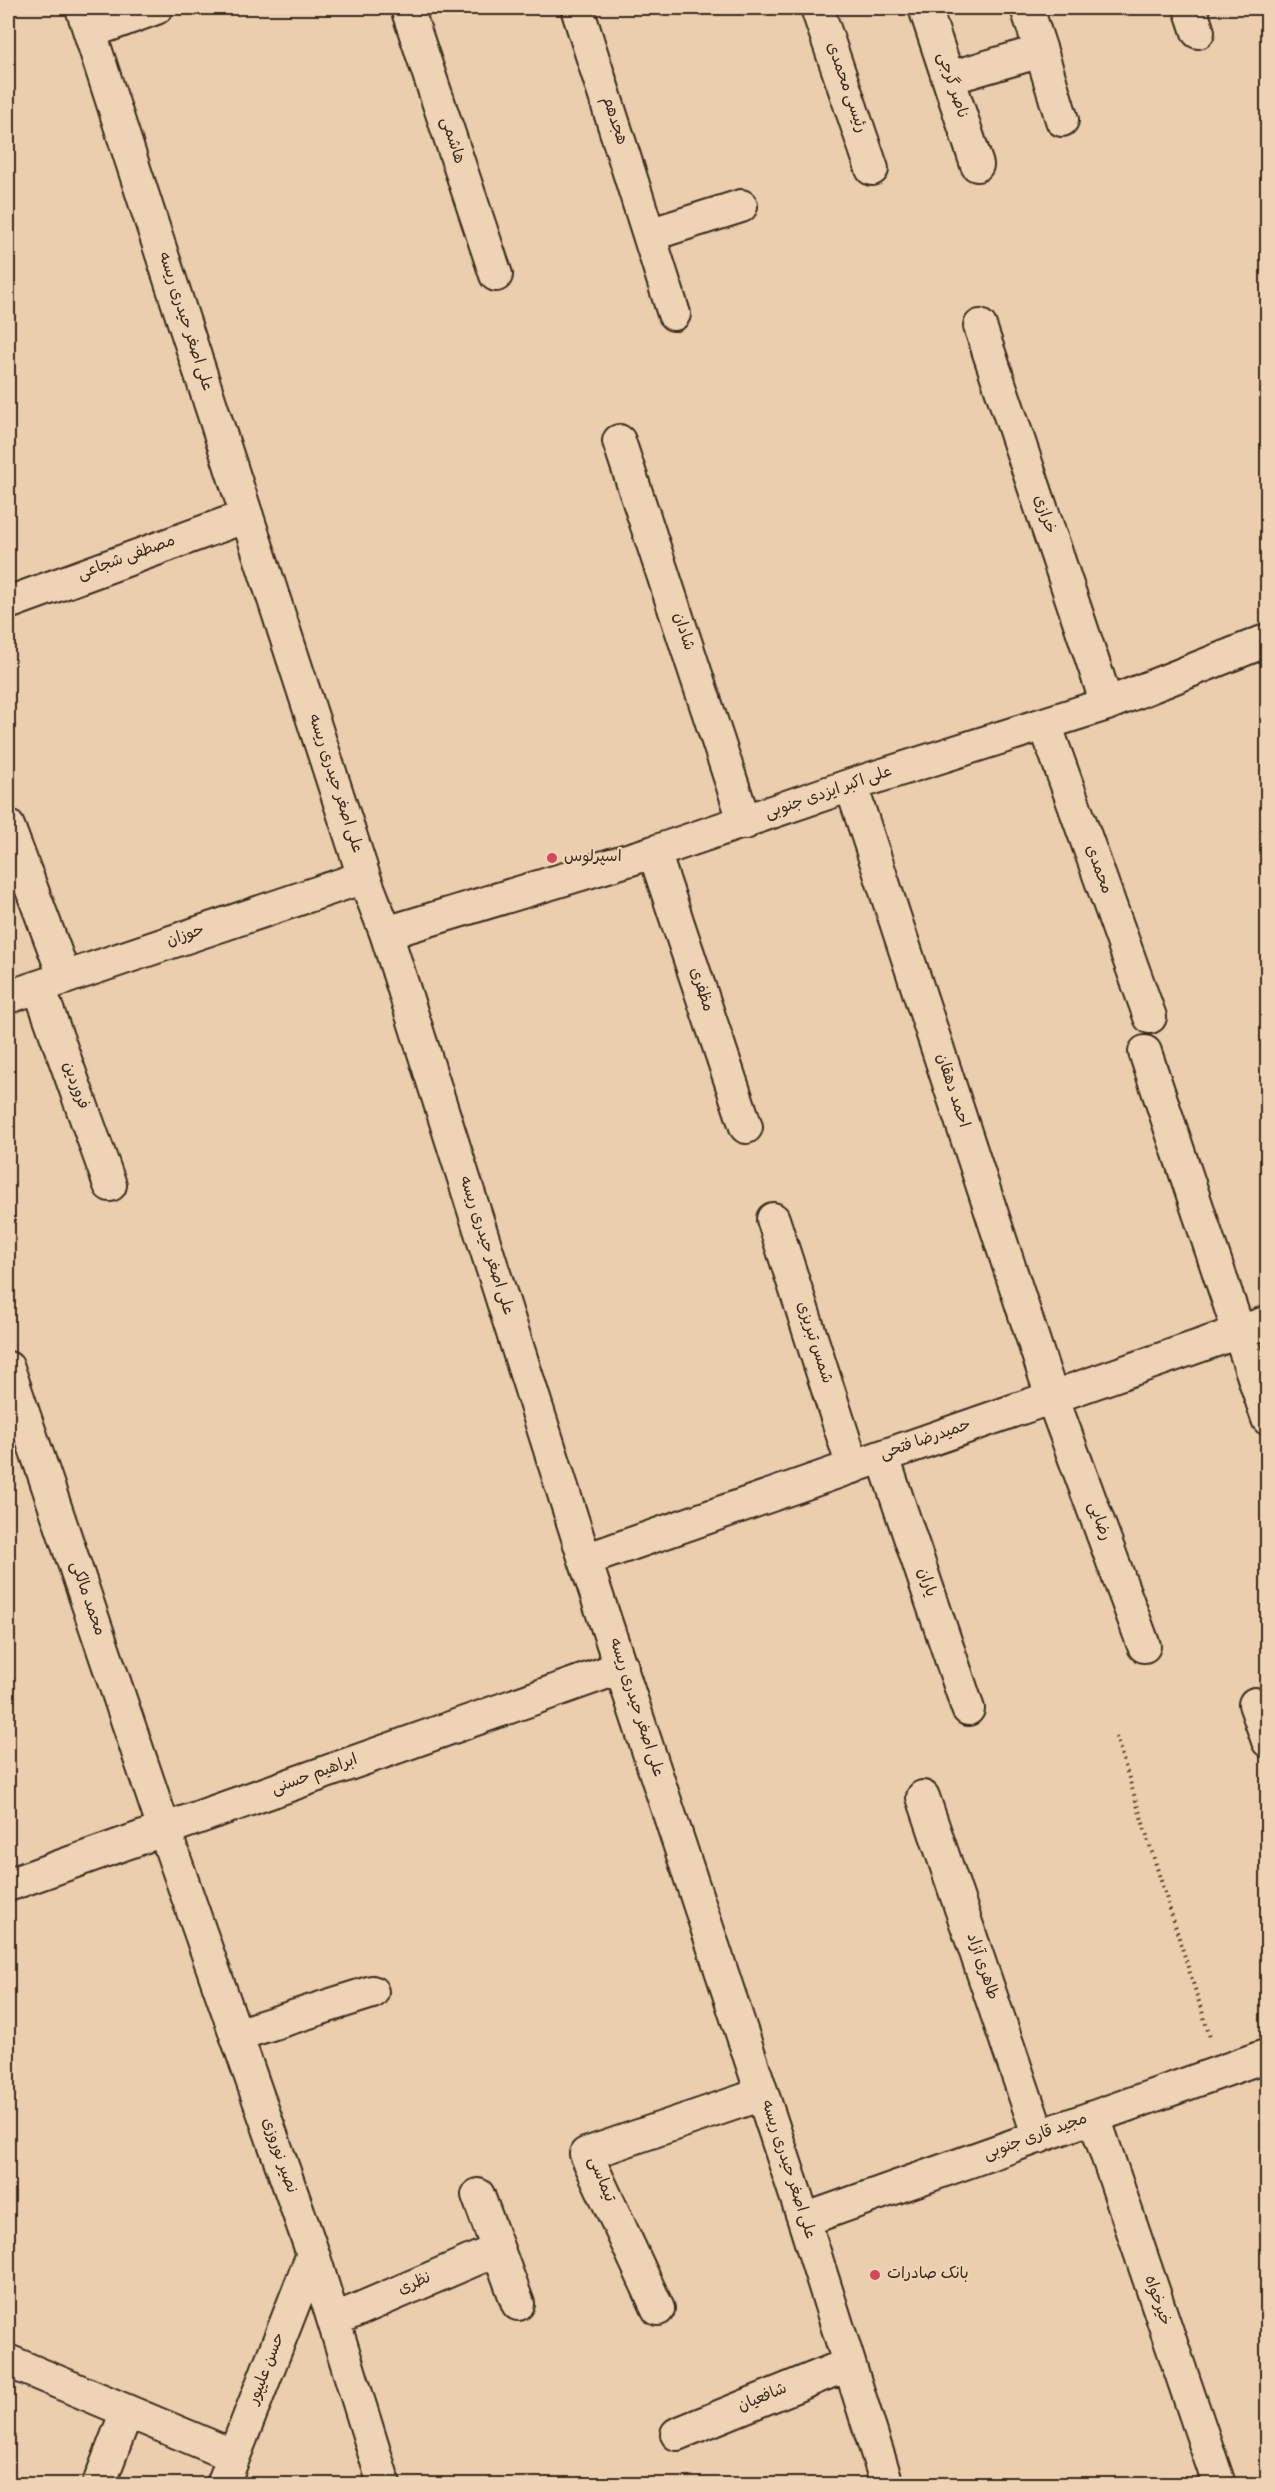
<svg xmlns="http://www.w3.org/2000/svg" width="1275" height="2492" font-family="'Gochi Hand','Playpen Sans Arabic',sans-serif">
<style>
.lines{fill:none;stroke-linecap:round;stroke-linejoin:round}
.minor-casing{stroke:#3b2a1e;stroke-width:36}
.path{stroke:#3b2a1e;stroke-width:4;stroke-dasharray:1.5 4.5;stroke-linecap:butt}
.minor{stroke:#eed4b5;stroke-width:32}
.poi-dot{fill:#d1495b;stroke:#eed4b5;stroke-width:2}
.labels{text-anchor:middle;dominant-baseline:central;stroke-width:4.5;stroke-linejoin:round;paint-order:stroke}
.street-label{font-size:16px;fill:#3b2a1e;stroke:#eed4b5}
.poi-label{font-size:16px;fill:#3b2a1e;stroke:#eed4b5;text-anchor:start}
</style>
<rect width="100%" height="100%" fill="#eacead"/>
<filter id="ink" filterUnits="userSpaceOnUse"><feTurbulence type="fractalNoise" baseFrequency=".0167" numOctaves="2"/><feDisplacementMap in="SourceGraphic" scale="12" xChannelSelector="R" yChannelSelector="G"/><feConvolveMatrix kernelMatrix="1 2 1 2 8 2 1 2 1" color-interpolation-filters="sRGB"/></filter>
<g filter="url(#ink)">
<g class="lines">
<g class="minor-casing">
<path id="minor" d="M 82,8 L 364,877 L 386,933 L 585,1560 L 804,2220 L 887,2484
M 407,8 L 496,275
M 577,8 L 674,314
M 817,8 L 872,169
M 925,8 L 977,165
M 1190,8 L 1198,32
M 90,32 L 156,8
M 1041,51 L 1062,120
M 949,78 L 1041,51 L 1027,8
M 649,235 L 741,206
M 980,326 L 1107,704
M 619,441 L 745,823
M 8,603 L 247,516
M 1045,724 L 1150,1017
M 851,785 L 1052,1397 L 1144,1646
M 8,826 L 65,978
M 654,852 L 746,1127
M 386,933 L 654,852 L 851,785 L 1107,704 L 1268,640
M 39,987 L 110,1185
M 8,997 L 364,877
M 1145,1052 L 1268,1419
M 773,1219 L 853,1467
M 8,1368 L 164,1829 L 313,2254 L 384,2484
M 883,1457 L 968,1709
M 585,1560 L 1268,1322
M 1255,1704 L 1268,1741
M 923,1797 L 1039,2137
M 8,1885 L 622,1667
M 236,2035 L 372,1992
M 1094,2117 L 1219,2484
M 478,2195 L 518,2304
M 804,2220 L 1268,2055
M 658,2309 L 586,2154 L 762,2094
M 334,2320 L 497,2250
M 8,2361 L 234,2456
M 677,2434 L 849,2364
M 99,2484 L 127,2411
M 223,2484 L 313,2254"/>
</g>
<path class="path" d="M 1116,1737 L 1210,2037"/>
<use href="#minor" class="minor"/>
</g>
</g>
<g class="poi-dot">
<circle cx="552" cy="858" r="6"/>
<circle cx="875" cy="2275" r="6"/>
</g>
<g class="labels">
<g class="street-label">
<text transform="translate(951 86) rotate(72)">ناصر گرجی</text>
<text transform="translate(845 88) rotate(71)">رئیسی محمدی</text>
<text transform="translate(613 121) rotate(72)">هجدهم</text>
<text transform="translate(451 141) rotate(72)">هاشمی</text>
<text transform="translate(184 322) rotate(72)">علی اصغر حیدری ریسه</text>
<text transform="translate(1043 515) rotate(71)">خرازی</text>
<text transform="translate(127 559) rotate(-20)">مصطفی شجاعی</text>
<text transform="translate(682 632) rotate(72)">شادان</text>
<text transform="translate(334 784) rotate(72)">علی اصغر حیدری ریسه</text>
<text transform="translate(829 794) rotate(-19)">علی اکبر ایزدی جنوبی</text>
<text transform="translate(1097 870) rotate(70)">محمدی</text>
<text transform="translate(186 937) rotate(-19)">حوزان</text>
<text transform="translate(700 990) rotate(72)">مظفری</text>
<text transform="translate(74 1086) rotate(70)">فروردین</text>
<text transform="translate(951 1091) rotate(72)">احمد دهقان</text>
<text transform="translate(485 1246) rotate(72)">علی اصغر حیدری ریسه</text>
<text transform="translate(813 1343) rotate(72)">شمس تبریزی</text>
<text transform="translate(926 1441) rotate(-19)">حمیدرضا فتحی</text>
<text transform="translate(1098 1522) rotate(70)">رضایی</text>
<text transform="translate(925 1583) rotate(71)">یاران</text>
<text transform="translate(86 1599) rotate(71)">محمد مالکی</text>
<text transform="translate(635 1708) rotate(72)">علی اصغر حیدری ریسه</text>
<text transform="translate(315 1776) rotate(-20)">ابراهیم حسنی</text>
<text transform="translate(981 1967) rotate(71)">طاهری آزاد</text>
<text transform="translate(1036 2138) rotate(-20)">مجید قاری جنوبی</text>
<text transform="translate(278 2156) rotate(71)">نصیر نوروزی</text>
<text transform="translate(787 2170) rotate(72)">علی اصغر حیدری ریسه</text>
<text transform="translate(600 2180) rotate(68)">تیماسی</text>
<text transform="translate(415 2285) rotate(-23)">نظری</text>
<text transform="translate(1156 2301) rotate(71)">خیرخواه</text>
<text transform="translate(268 2369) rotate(-69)">حسن علیپور</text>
<text transform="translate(763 2399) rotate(-22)">شافعیان</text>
</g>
<g class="poi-label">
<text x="564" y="858">اسپرلوس</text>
<text x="887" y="2275">بانک صادرات</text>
</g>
</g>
<rect width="1275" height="2492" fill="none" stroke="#eed4b5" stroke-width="30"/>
<rect x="15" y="15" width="1245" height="2462" fill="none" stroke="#3b2a1e" stroke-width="2" filter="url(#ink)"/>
</svg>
